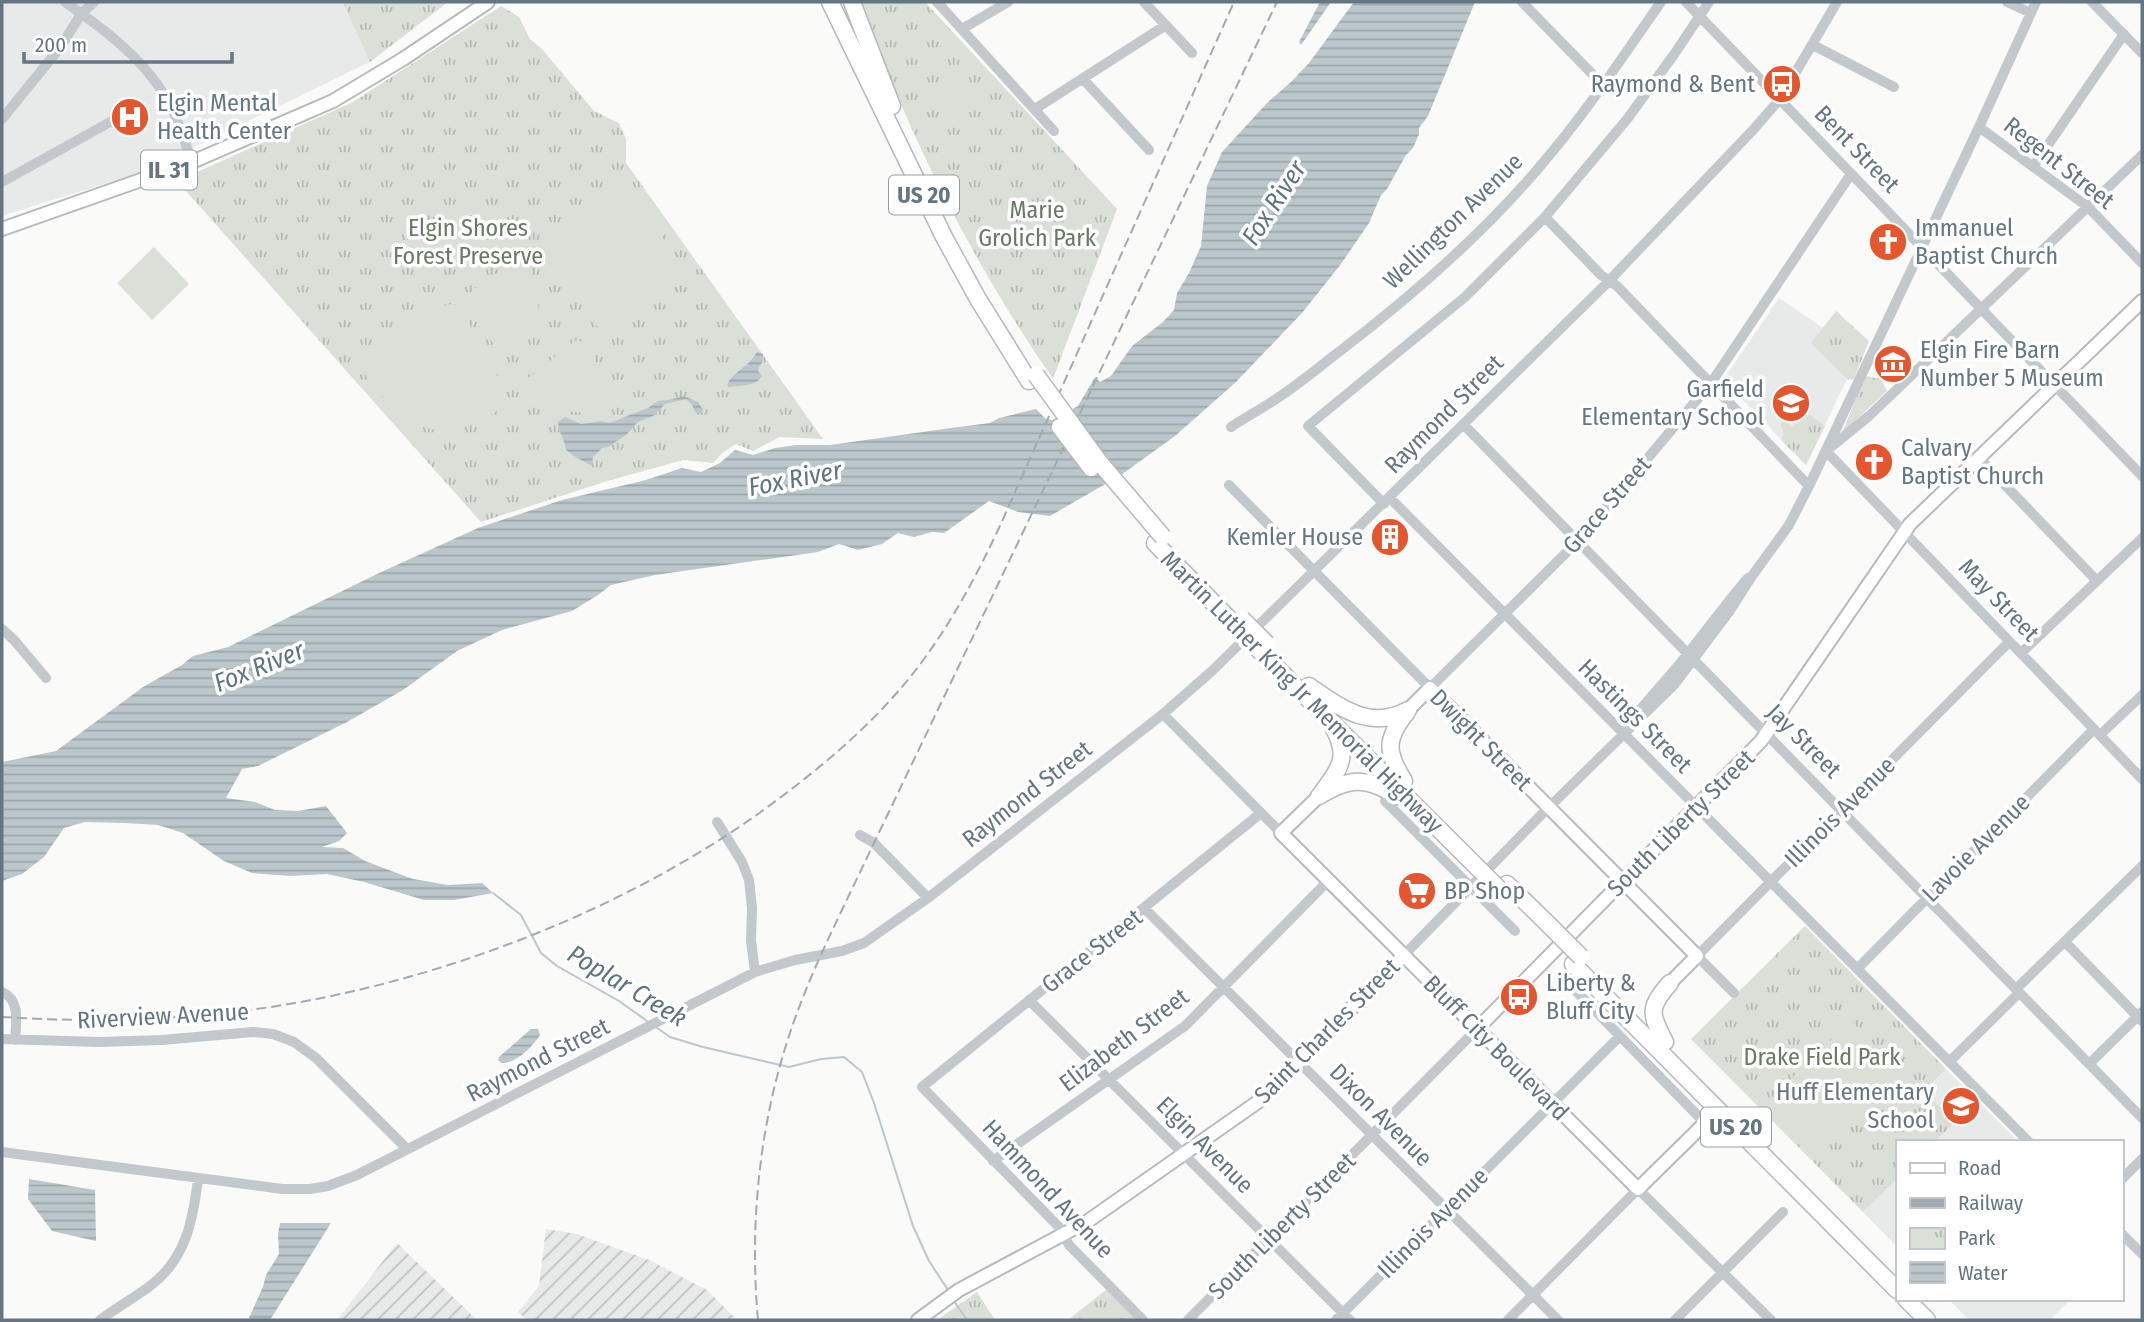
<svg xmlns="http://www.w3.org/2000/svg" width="2144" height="1322" font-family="'Fira Sans Condensed',sans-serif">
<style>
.built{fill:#e8e9e9}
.industrial{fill:url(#industrial-furrows)}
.park{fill:url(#park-tufts)}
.pitch{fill:#dadfd7}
.water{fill:url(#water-rules)}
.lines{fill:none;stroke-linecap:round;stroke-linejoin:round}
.stream{stroke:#bbc7cb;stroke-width:2}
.major-casing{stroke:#b5babe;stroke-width:16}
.highway-casing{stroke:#b4b9bd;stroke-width:19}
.minor{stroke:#c3c8cc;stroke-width:10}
.major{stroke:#fff;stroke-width:12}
.highway{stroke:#fff;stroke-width:16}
.rail{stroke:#a2aab0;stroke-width:2;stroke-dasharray:10 5;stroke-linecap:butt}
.highway-bridge-casing{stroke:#b4b9bd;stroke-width:19;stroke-linecap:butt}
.highway-bridge{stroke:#fff;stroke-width:16}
.labels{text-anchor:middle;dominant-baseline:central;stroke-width:7;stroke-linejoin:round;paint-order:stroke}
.shield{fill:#fff;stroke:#939fa8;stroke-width:2}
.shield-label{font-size:23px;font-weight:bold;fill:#657683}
.poi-label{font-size:24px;fill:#657683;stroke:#fff;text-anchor:start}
.street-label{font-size:24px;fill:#657683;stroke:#fff}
.park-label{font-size:24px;fill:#687a64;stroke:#fff}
.water-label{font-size:26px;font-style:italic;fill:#60757c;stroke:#fff}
</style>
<defs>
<pattern id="industrial-furrows" width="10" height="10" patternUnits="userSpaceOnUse" patternTransform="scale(1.75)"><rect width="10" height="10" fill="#e8e9e9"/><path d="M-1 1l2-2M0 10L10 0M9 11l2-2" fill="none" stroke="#c0c1c2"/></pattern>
<pattern id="park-tufts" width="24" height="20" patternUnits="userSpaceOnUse" patternTransform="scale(1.75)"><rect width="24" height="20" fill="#dadfd7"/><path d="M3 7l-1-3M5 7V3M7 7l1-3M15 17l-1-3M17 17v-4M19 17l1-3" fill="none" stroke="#b4b9b4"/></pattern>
<pattern id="water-rules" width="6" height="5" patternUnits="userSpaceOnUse" patternTransform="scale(1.75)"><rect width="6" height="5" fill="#bbc7cb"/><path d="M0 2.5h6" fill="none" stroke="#9ca6aa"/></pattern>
</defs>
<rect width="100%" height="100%" fill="#fafaf8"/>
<path class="built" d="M 2,2 L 345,2 L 370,62 L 145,171 L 2,216 Z
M 1779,298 L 1823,328 L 1811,343 L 1847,379 L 1806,465 L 1723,380 Z
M 1946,1069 L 2019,1142 L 1935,1142 L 1955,1122 L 1924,1091 Z
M 1897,1179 L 1897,1247 L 1863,1212 Z
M 1948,1299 L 2071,1299 L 2050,1320 L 1969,1320 Z"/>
<path class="industrial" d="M 546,1229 L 577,1234 L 649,1260 L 707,1290 L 737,1320 L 527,1320 L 518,1312 L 539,1286 Z
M 397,1243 L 477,1320 L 337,1320 Z"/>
<path class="park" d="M 343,2 L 448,2 L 370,62 Z
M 861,2 L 925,2 L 1117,209 L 1053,379 C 972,262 908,135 861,2 Z
M 501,6 L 519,17 L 530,39 L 542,49 L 594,111 L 619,123 L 626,139 L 626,163 L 823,439 L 780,437 L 753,451 L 736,444 L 722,453 L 713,463 L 683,460 L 604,482 L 481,522 L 177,181 L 353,102 Z
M 1836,311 L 1869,341 L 1854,379 L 1848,380 L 1811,343 Z
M 1865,376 L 1881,379 L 1887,391 L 1842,433 Z
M 1804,415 L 1810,415 L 1825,426 L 1806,465 L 1781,440 L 1784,435 L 1781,424 L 1785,420 L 1792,426 Z
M 1805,926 L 1946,1069 L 1924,1091 L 1955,1122 L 1935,1142 L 1897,1142 L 1897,1179 L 1863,1212 L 1691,1039 Z
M 1107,1289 L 1138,1320 L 1068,1320 Z
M 977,1292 L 995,1320 L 937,1320 Z"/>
<path class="pitch" d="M 965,77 L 977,93 L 953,112 L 941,96 Z
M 629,185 C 640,201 654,217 662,235 C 684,283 639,312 606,339 L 546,254 L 547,241 Z
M 154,247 L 189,284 L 152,320 L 117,283 Z
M 522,255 C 546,300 547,323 504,356 C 496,346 464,310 467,298 C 468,295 472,292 474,289 Z
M 447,304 L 457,305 L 476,334 L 510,402 C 499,409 486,420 473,424 C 461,427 441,431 430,429 C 403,423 375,391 362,369 Z
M 576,340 L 586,343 L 613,400 L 593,413 L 561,411 L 546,405 L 535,396 L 526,380 Z
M 1851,1021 L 1897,1068 L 1815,1146 L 1769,1100 Z"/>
<path class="water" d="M 1320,2 L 1331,2 L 1301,45 L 1299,42 Z
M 1354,2 L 1475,2 L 1428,116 L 1419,128 L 1419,134 L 1413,148 L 1406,155 L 1387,189 L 1381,195 L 1369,223 L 1341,264 L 1302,313 L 1235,383 L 1175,436 L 1121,475 L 1050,516 L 1018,512 L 989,501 L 944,533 L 932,532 L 914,537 L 898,533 L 882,544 L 858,550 L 839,544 L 818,552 L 655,575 L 611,585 L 598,595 L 572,611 L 502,630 L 457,651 L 403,690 L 347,722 L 258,766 L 242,769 L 226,798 L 255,802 L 275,810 L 298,811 L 326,806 L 347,833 L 339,841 L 322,847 L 343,848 L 365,861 L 413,879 L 448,885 L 482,883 L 493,893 L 454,900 L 424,900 L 364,882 L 327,874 L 290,876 L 252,873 L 224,861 L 183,833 L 158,825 L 125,823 L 85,822 L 64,828 L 44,857 L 22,874 L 2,881 L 2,762 L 56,751 L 143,687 L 182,665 L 193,656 L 228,647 L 377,574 L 478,528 L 562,500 L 646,480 L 682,468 L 701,472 L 720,463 L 735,450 L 753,455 L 775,448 L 797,445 L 830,445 L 951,428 L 990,423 L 999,418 L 1036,409 L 1046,419 L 1052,420 L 1078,406 L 1095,377 L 1100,382 L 1111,376 L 1132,346 L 1163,322 L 1174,310 L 1177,293 L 1189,273 L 1201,246 L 1207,186 L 1222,152 L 1268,102 L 1291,82 L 1309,63 Z
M 757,352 L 763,354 C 765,363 759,364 758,371 L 762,376 C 756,387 740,385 729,387 L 727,385 C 733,371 748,368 757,352 Z
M 684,396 L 698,402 L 703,410 L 701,414 L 696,413 L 692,405 L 686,399 L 665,404 L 653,416 L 638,422 L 626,435 L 608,447 L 602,448 L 593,457 L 592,465 C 586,464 571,454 566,450 C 565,440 558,432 558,422 L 565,417 L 581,424 L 601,421 L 609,423 L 648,408 L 658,401 L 669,400 Z
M 531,1029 L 538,1029 L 540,1035 C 532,1047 517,1063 502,1063 L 498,1060 L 499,1057 Z
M 29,1179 L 95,1190 L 96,1241 L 52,1231 L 28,1199 Z
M 280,1223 L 331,1223 L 270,1320 L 248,1320 L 263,1287 L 266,1275 L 279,1254 L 278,1234 Z"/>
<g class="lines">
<path class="stream" d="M 493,893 L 521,915 L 541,953 L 557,966 L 619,1001 L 647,1021
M 657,1028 L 670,1037 L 703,1047 L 789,1067 L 821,1059 L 844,1057 L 862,1072 L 874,1103 L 913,1226 L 929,1261 L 948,1290
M 954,1301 L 967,1320"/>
<g class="major-casing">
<path id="major" d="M 2,229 L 192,162 L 333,101 L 403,59 L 488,2
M 1408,710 L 1430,688 L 1697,956 L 1670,983
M 1319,796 L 1281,833 L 1638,1189 L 1705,1123
M 1477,1029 L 1761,741 L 1910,524 L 2142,301
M 918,1320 L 959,1290 L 1088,1221 L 1262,1099 L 1403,956"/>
</g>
<g class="highway-casing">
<path id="highway" d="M 830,2 L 944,237 L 978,299 L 1029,381
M 852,2 L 892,106
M 1155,543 L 1236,626
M 1259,650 L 1465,855
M 1309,686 C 1341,708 1370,731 1408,710
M 1404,781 C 1386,752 1385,739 1407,712
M 1323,791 C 1340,769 1349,756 1334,729
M 1319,796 C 1350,777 1366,777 1397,796
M 1507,884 L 1548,924
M 1573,964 L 1897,1290
M 1665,1042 C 1650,1014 1648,1008 1670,983
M 1705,1123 C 1716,1122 1726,1126 1734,1134
M 1906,1299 L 1927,1320"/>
</g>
<path class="minor" d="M 65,2 C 102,28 141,56 165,96 C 177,116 184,139 192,162
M 937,2 L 1054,131
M 1144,2 L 1192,53
M 1522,2 L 1603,85
M 1686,2 L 2142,476
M 2007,2 L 2031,13
M 2092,2 L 2142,53
M 962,29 L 1008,2
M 1813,45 L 1894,87
M 1083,79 L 1149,150
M 1035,109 L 1166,25
M 2,119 L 59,49 L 82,13 L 94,2
M 1979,127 L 2088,207 L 2142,263
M 2142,155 L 1869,416 L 1826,451 L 2142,779
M 2033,167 L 2124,34
M 2,182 L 112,121
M 1545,217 L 1601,275 L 1617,286 L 1809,486
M 1464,425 L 2142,1118
M 1231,427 C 1246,417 1261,409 1276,399 C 1298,385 1319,367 1340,351 C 1416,293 1491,227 1552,152 C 1592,104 1625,53 1661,2
M 1979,458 L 2097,581
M 1229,485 L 1430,688 L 1578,541 L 1711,383 L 1851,174
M 1390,498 L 2029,1142
M 1384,504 L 1308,426 L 1465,297 L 1545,217 L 1628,118 L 1675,53 L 1709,2
M 1752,576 L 1789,525 L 1809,486 L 1979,127 L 2036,2
M 2,629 L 14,640 L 46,678
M 2021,653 L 2142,538
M 1163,714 L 1281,833
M 2100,735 L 2142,695
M 1385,801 L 1515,931
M 717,822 L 742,862 L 749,880 L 752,908 L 751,941 L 755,972
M 860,835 L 874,843 L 928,898
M 1145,909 L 1558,1320
M 2065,942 L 2142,1021
M 1403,956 L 1542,814 L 1674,685 L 1729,612 L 1752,576 L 1748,578 C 1723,607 1701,638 1677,667 C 1659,689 1638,709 1623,733
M 1858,968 L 2094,729
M 1573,988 L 1705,1123
M 2016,989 L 2142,866
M 2,992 C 21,1000 16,1023 15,1040
M 1734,993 L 1697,956 L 2009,642
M 1029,1000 L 1350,1320
M 2,1039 L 99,1042 L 162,1040 L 253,1032 L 273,1034 L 294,1042 L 316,1058 L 407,1149
M 1950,1061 L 2019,993
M 2089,1064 L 2142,1012
M 2,1152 L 282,1189 L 310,1189 L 328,1186 L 357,1175 L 755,972 L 795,960 L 842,951 L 864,943 L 928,898 L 1163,714 L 1213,670 L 1604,286 L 1753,130 L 1780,99 L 1837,2
M 993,1161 L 1185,1026 L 1329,880
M 2121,1180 L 2142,1159
M 2121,1233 L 2142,1254
M 100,1320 C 116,1308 134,1298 150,1286 C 186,1259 193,1220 198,1179
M 1143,1320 L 1069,1245 L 1059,1227 L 922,1087 L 1261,813
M 1188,1320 L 1477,1029
M 1336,1320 L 1620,1036
M 1508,1320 L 1638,1189 L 1771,1320
M 1675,1320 L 1783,1212"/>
<use href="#major" class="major"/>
<use href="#highway" class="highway"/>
<path class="rail" d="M 2,1017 C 65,1021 128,1021 191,1016 C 385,1002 600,926 758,814 C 816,772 871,727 915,671 C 949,627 975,579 999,528 L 1234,2
M 758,1320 C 749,1221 760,1118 793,1024 C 809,978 830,935 851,891 L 1277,2"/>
<g class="highway-bridge-casing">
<path id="highway-bridge" d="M 1036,375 L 1100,463 L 1163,537
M 1060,427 L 1091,468
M 1242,619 L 1267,644
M 1465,855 L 1501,891
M 1548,924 L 1581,957"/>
</g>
<use href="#highway-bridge" class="highway-bridge"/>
</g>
<defs>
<g id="bus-disc" transform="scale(2.0125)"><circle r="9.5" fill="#e4572e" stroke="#fff"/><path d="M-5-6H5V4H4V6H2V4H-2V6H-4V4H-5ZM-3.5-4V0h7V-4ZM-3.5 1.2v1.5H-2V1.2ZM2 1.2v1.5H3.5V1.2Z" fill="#fff"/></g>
<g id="hospital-disc" transform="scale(2.0125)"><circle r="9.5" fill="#e4572e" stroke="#fff"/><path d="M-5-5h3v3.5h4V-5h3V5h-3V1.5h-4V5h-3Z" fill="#fff"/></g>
<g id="church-disc" transform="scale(2.0125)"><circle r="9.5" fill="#e4572e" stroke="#fff"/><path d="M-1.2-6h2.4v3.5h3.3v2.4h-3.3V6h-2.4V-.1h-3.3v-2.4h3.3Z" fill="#fff"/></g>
<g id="museum-disc" transform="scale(2.0125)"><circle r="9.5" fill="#e4572e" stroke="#fff"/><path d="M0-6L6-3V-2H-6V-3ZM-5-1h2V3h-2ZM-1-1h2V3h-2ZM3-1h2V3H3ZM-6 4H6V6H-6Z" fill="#fff"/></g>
<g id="school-disc" transform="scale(2.0125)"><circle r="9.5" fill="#e4572e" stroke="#fff"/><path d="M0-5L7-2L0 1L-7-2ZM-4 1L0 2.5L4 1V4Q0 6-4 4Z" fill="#fff"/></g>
<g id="building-disc" transform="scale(2.0125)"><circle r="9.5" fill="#e4572e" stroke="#fff"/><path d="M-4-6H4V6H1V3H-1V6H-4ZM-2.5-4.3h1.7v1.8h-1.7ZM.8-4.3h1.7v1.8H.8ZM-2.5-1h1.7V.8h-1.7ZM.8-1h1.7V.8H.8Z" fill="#fff"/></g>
<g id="supermarket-disc" transform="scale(2.0125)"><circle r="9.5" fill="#e4572e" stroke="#fff"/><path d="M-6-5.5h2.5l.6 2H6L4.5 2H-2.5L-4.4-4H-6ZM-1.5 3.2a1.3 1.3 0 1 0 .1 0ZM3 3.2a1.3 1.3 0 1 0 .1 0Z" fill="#fff"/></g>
</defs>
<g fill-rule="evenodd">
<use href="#bus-disc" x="1782" y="84"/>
<use href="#hospital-disc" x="130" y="117"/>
<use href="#church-disc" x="1888" y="242"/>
<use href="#museum-disc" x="1893" y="364"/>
<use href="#school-disc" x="1791" y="403"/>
<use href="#church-disc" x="1874" y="462"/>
<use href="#building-disc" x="1390" y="537"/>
<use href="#supermarket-disc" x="1417" y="891"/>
<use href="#bus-disc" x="1519" y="997"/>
<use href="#school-disc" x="1961" y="1106"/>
</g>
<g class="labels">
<g class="shield">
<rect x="141" y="150.5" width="56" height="39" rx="5"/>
<rect x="889" y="175.5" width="70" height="39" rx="5"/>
<rect x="1701" y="1107.5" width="70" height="39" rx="5"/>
</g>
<g class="shield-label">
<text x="169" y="170">IL 31</text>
<text x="924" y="195">US 20</text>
<text x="1736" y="1127">US 20</text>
</g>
<g class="poi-label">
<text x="1755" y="84" text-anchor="end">Raymond &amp; Bent</text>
<text x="157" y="103">Elgin Mental<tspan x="157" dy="28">Health Center</tspan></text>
<text x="1915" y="228">Immanuel<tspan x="1915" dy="28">Baptist Church</tspan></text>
<text x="1920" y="350">Elgin Fire Barn<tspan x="1920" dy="28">Number 5 Museum</tspan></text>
<text x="1764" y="389" text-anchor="end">Garfield<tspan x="1764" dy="28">Elementary School</tspan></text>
<text x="1901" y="448">Calvary<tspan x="1901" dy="28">Baptist Church</tspan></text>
<text x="1363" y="537" text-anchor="end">Kemler House</text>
<text x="1444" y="891">BP Shop</text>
<text x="1546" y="983">Liberty &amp;<tspan x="1546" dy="28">Bluff City</tspan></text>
<text x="1934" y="1092" text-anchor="end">Huff Elementary<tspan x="1934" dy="28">School</tspan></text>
</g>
<g class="street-label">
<text transform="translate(1857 149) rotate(46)">Bent Street</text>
<text transform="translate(2059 163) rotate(38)">Regent Street</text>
<text transform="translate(1453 221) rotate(-44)">Wellington Avenue</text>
<text transform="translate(1444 414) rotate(-45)">Raymond Street</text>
<text transform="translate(1607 505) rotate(-49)">Grace Street</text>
<text transform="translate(1999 600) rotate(46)">May Street</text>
<text transform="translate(1302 692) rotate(45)">Martin Luther King Jr Memorial Highway</text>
<text transform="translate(1635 716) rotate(45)">Hastings Street</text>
<text transform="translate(1481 740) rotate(45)">Dwight Street</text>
<text transform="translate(1804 741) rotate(45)">Jay Street</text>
<text transform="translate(1027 794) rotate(-38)">Raymond Street</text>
<text transform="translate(1840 812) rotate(-45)">Illinois Avenue</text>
<text transform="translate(1681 823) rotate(-45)">South Liberty Street</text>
<text transform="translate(1976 848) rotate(-45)">Lavoie Avenue</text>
<text transform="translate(1092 951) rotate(-38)">Grace Street</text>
<text transform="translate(163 1016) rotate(-3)">Riverview Avenue</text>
<text transform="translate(1327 1031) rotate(-45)">Saint Charles Street</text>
<text transform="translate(1124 1040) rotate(-37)">Elizabeth Street</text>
<text transform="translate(1496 1048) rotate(45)">Bluff City Boulevard</text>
<text transform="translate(538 1060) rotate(-27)">Raymond Street</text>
<text transform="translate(1381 1115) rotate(45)">Dixon Avenue</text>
<text transform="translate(1205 1145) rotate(45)">Elgin Avenue</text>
<text transform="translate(1048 1189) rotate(47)">Hammond Avenue</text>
<text transform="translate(1433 1223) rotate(-45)">Illinois Avenue</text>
<text transform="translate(1282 1226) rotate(-45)">South Liberty Street</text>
</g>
<g class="park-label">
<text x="1037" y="210">Marie<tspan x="1037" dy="28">Grolich Park</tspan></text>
<text x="468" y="228">Elgin Shores<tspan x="468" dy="28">Forest Preserve</tspan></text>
<text x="1822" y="1057">Drake Field Park</text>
</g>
<g class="water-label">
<text transform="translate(1274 203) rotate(-57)">Fox River</text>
<text transform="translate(795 479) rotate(-11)">Fox River</text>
<text transform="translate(259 667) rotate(-22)">Fox River</text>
<text transform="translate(627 986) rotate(31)">Poplar Creek</text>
</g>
</g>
<rect width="2144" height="1322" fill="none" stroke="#657683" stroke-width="7"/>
<rect x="1896" y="1140" width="228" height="161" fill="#ffffff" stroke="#c1c8cd" stroke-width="2"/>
<rect x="1910" y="1163" width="35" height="10" fill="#ffffff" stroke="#c1c8cd" stroke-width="2"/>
<text x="1958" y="1175" font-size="21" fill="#657683">Road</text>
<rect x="1910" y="1198" width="35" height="10" fill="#a2aab0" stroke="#c1c8cd" stroke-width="2"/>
<text x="1958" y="1210" font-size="21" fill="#657683">Railway</text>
<rect x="1910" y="1228" width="35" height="21" fill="url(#park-tufts)" stroke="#c1c8cd" stroke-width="2"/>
<text x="1958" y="1245" font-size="21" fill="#657683">Park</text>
<rect x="1910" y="1262" width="35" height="21" fill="url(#water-rules)" stroke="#c1c8cd" stroke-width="2"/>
<text x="1958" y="1280" font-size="21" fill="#657683">Water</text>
<path d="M24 52v10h208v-10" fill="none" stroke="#657683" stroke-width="3.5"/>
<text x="35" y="52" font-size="21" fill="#657683" stroke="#ffffff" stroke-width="5" paint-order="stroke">200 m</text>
</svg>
